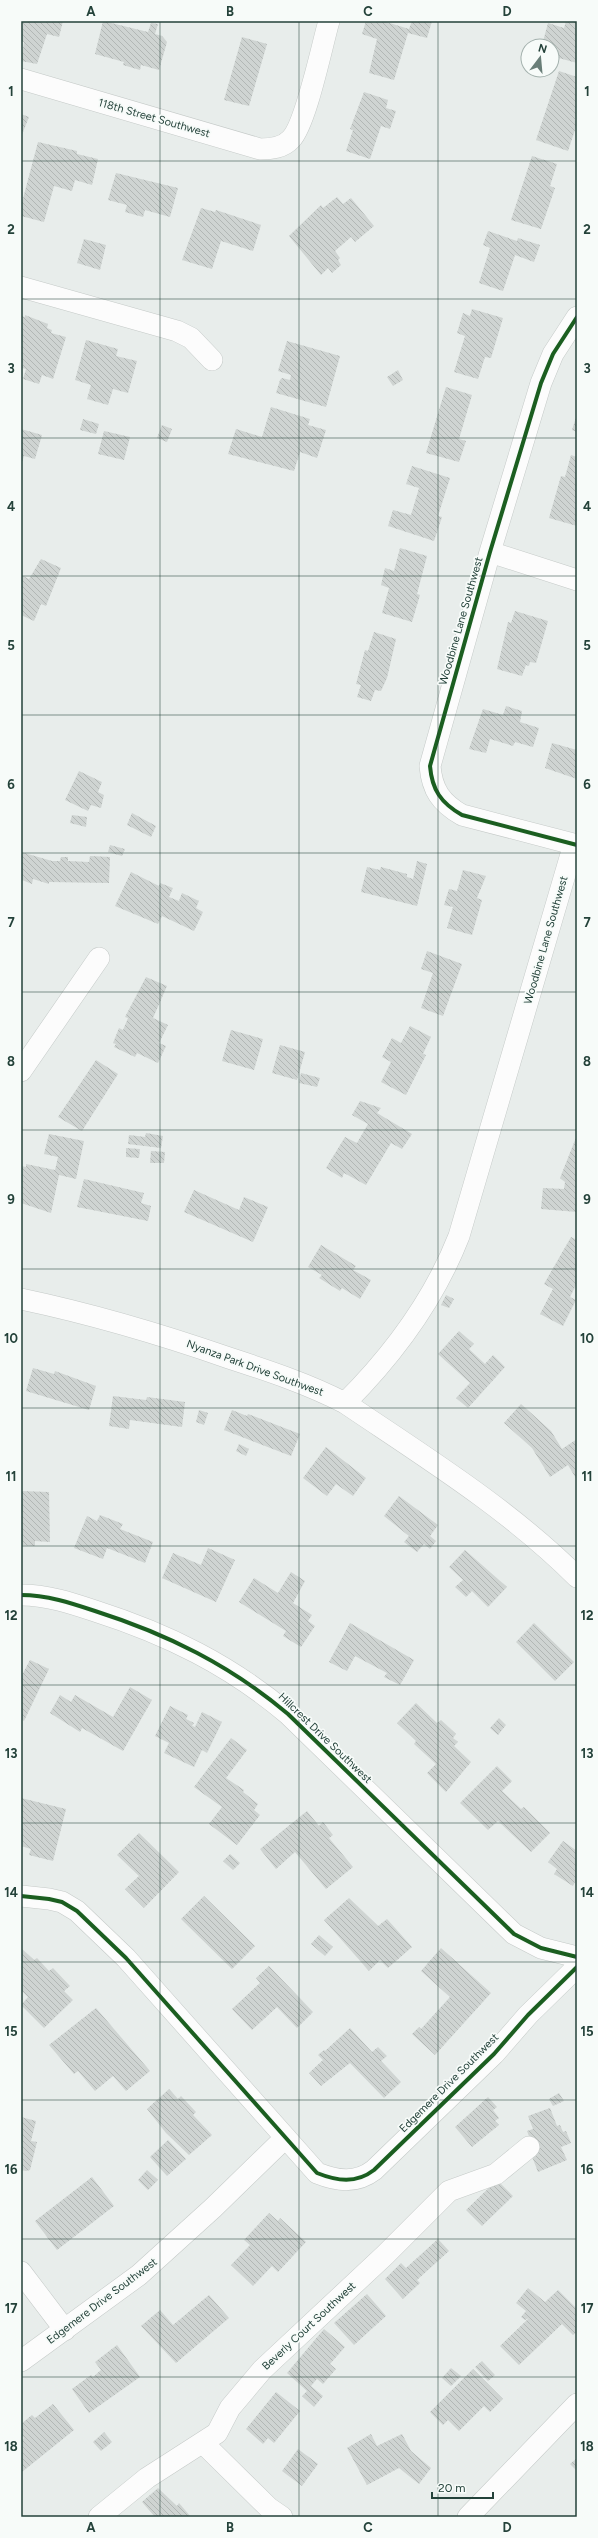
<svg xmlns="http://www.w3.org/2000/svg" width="598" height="2538" font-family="Figtree,sans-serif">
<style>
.building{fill:url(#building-back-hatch)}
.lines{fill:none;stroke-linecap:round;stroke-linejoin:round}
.minor-casing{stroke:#c5cac8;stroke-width:22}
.minor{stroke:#fcfcfc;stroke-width:21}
.cycleway-casing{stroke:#f7fbf9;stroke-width:6}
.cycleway{stroke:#1b5e20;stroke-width:4}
.grid{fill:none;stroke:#24423a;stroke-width:1;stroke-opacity:0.55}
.labels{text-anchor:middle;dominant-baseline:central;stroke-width:3.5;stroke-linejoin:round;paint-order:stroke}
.street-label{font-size:11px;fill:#24423a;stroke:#f7fbf9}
.neatline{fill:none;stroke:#24423a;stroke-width:1.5}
.grid-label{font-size:13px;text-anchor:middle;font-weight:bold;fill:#24423a}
</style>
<defs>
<pattern id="building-back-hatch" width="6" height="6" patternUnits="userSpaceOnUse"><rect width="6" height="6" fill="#cfd4d2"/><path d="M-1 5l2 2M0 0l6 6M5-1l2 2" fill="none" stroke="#b2b7b5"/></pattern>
</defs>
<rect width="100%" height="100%" fill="#e8edeb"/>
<path class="building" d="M 23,21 L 63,21 L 59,37 L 47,34 L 37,64 L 21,61 L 24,42 L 21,41 Z
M 103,21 L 148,32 L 151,23 L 158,24 L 155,34 L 162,36 L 167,42 L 159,70 L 141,65 L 140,70 L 123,65 L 124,62 L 95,54 Z
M 366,21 L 383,21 L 409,29 L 412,21 L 432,21 L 427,38 L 408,33 L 394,80 L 369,73 L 377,39 L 362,34 Z
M 566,21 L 577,21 L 577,63 L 555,57 L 558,49 L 542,45 L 548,23 L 564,28 Z
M 242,37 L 267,44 L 249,106 L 224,100 Z
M 559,71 L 577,77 L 577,112 L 575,119 L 577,124 L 568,151 L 536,140 Z
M 364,92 L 388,100 L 386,108 L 396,111 L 390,129 L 381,126 L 370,159 L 346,151 L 353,130 L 350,129 Z
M 21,114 L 29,117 L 21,137 Z
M 38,142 L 77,151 L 77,154 L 98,159 L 92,185 L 75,180 L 72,191 L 54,186 L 44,222 L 21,216 L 21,206 Z
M 532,156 L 557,164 L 550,186 L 555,188 L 541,229 L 511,220 Z
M 116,173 L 178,188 L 170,217 L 145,210 L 143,217 L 125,212 L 127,205 L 108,200 Z
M 337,197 L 343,204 L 351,198 L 374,226 L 355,242 L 351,237 L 335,251 L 340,258 L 338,260 L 341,265 L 332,273 L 328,268 L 321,275 L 289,236 L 321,205 L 323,208 Z
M 201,208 L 215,212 L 216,210 L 261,225 L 253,251 L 221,241 L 212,269 L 182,260 Z
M 488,231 L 517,241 L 518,238 L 540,245 L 534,262 L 515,255 L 503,291 L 479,283 L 490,248 L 483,245 Z
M 84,239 L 106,245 L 100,270 L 77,263 Z
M 472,309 L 503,318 L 491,358 L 485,357 L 478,379 L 454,372 L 465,336 L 457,333 L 463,313 L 470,316 Z
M 25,315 L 48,324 L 47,328 L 52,330 L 51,333 L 66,337 L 53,379 L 42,375 L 39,384 L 23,379 L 26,369 L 22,368 L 23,363 L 21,362 L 21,316 L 25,317 Z
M 86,340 L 118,349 L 116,356 L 137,361 L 128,393 L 113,389 L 108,405 L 87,399 L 91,385 L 75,380 Z
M 287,341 L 340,356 L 326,407 L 276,393 L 280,380 L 282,378 L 290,380 L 291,375 L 278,371 Z
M 398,370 L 403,380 L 393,386 L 387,377 Z
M 446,387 L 472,395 L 459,439 L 466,441 L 459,462 L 426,453 Z
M 271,407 L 310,419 L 308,425 L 326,430 L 317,458 L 300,452 L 294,471 L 228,454 L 236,429 L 262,437 Z
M 577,414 L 577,432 L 572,430 Z
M 83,419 L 99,424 L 96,434 L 80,430 Z
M 162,425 L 172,429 L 167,442 L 157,438 Z
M 21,429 L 42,435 L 35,459 L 24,456 L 21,465 Z
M 104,431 L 130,437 L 124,460 L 98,454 Z
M 571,455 L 577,457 L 577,526 L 549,518 L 561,476 L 565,477 Z
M 412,466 L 450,478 L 438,516 L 442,517 L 434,541 L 388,526 L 393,510 L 411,515 L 419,488 L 406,484 Z
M 400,548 L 427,556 L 417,594 L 420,595 L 412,622 L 382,613 L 389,588 L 381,585 L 385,568 L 394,571 Z
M 41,559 L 61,568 L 46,606 L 41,604 L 34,621 L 21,615 L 21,575 L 29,579 Z
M 515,611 L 548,621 L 536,663 L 530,662 L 529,666 L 526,665 L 522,676 L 497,669 L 508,622 L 511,623 Z
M 374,632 L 396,639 L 387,678 L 381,691 L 375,690 L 371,701 L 357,697 L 361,685 L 356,684 L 365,650 L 368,651 Z
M 506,706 L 522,711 L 520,722 L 539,728 L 533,747 L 515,742 L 513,746 L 490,739 L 486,753 L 469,749 L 483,709 L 503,715 Z
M 552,743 L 577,750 L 577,779 L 545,768 Z
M 79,771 L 102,782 L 98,792 L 104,795 L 101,808 L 91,805 L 88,811 L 65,800 Z
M 132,813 L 156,826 L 151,837 L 127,825 Z
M 72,815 L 87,817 L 86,827 L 70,823 Z
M 110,845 L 125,849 L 122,856 L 108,852 Z
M 21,852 L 52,861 L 60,861 L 61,857 L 68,857 L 68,861 L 89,862 L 90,856 L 110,857 L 109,883 L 49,882 L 49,884 L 33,879 L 32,884 L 22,880 Z
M 417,861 L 427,864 L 417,906 L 361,892 L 367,867 L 380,870 L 381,867 L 407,874 L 407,877 L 413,879 Z
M 463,870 L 486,876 L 477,898 L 482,900 L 472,935 L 447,928 L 453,907 L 444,905 L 449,889 L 457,891 Z
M 131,872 L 159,886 L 160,883 L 173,888 L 169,897 L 179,901 L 182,893 L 199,901 L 196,908 L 203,912 L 194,931 L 162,916 L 158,924 L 115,906 Z
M 427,951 L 462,964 L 443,1016 L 421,1008 L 433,973 L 421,969 Z
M 146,977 L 167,986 L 153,1018 L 168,1025 L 159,1043 L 166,1046 L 158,1063 L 137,1053 L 135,1057 L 114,1047 L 116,1044 L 113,1043 L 119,1028 L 123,1030 L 128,1018 L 125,1017 Z
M 410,1026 L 431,1037 L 423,1054 L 426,1055 L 406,1095 L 381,1082 L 391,1062 L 382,1057 L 392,1038 L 401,1043 Z
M 231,1030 L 263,1039 L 254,1070 L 222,1061 Z
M 280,1045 L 305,1052 L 297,1080 L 272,1073 Z
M 96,1060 L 118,1074 L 82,1131 L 58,1117 Z
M 301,1073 L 320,1078 L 317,1087 L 299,1083 Z
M 360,1101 L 381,1108 L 377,1113 L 412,1134 L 402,1149 L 391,1143 L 366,1185 L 344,1173 L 342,1178 L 326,1168 L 345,1137 L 357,1143 L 368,1124 L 352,1115 Z
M 146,1133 L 163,1136 L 161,1148 L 128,1144 L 129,1135 L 145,1137 Z
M 49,1134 L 84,1141 L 76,1179 L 59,1175 L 51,1213 L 21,1203 L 21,1166 L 26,1167 L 26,1164 L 55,1170 L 58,1157 L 44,1154 Z
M 577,1135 L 577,1212 L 541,1209 L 543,1188 L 564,1189 L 565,1182 L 560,1178 Z
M 126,1148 L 140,1149 L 139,1158 L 126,1157 Z
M 151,1151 L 165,1152 L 164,1163 L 150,1163 Z
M 84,1179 L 144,1193 L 141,1203 L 151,1206 L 148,1221 L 77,1207 Z
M 194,1190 L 239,1210 L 244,1197 L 268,1207 L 253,1242 L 184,1212 Z
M 571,1237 L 577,1240 L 577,1283 L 570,1297 L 576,1300 L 563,1326 L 540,1314 L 553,1289 L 544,1284 Z
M 321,1245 L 356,1266 L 353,1270 L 371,1280 L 360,1299 L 342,1288 L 340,1291 L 319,1278 L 322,1275 L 308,1267 Z
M 446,1295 L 454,1299 L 449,1308 L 441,1305 Z
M 459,1331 L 474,1344 L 469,1349 L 485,1364 L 493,1355 L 505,1367 L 468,1408 L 456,1398 L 470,1383 L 438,1354 Z
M 33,1368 L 54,1374 L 55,1371 L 96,1386 L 89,1410 L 26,1391 Z
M 113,1396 L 146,1400 L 147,1397 L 185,1402 L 182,1427 L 130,1420 L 129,1429 L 109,1426 Z
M 521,1404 L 551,1431 L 562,1449 L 577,1439 L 577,1480 L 568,1465 L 550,1477 L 532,1448 L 504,1423 Z
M 199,1410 L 208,1413 L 204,1425 L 196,1422 Z
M 232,1410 L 247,1416 L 248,1414 L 300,1434 L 291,1456 L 224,1430 Z
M 239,1444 L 249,1449 L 246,1456 L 236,1451 Z
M 326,1447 L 366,1478 L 353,1496 L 336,1484 L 327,1496 L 303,1478 Z
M 21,1491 L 49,1492 L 50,1542 L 35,1541 L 35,1546 L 21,1545 Z
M 399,1496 L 438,1525 L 430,1536 L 436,1541 L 430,1549 L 424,1544 L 417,1552 L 404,1542 L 409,1536 L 384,1516 Z
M 100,1515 L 123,1524 L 120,1529 L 153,1542 L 145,1563 L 107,1548 L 103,1559 L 74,1548 L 87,1516 L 97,1521 Z
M 208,1548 L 235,1560 L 216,1602 L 162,1578 L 173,1553 L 201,1565 Z
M 465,1550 L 507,1587 L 488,1607 L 472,1591 L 466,1597 L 455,1587 L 463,1580 L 449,1567 Z
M 291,1572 L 305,1581 L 293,1603 L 312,1615 L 308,1621 L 315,1626 L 301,1647 L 283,1636 L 286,1631 L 239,1602 L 254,1578 L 278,1593 Z
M 350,1623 L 414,1660 L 400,1685 L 384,1677 L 387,1673 L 355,1656 L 347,1671 L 329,1662 Z
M 534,1623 L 574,1662 L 555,1681 L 516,1642 Z
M 30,1660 L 49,1669 L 24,1721 L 21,1719 L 21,1677 Z
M 130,1687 L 152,1700 L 123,1751 L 82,1728 L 80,1732 L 50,1713 L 60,1695 L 71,1702 L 75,1695 L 113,1717 Z
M 416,1703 L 437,1723 L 441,1720 L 456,1734 L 453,1738 L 458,1742 L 454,1746 L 471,1762 L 446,1792 L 427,1773 L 436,1764 L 414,1744 L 416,1741 L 397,1723 Z
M 170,1706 L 188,1715 L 186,1719 L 194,1723 L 192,1726 L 195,1727 L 202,1712 L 222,1722 L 207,1753 L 202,1750 L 194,1767 L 164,1753 L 169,1743 L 155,1736 Z
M 499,1718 L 506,1725 L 498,1735 L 490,1728 Z
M 231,1738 L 247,1750 L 226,1778 L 244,1790 L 243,1792 L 258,1804 L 254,1810 L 260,1815 L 237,1845 L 209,1824 L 222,1807 L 194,1787 Z
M 497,1766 L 512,1781 L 502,1791 L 521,1809 L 524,1807 L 550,1833 L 531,1852 L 498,1821 L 488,1830 L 460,1803 Z
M 21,1798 L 66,1809 L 53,1861 L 29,1855 L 31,1849 L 21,1846 Z
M 307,1811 L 319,1826 L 323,1822 L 333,1835 L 329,1838 L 353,1867 L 326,1889 L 295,1852 L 276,1869 L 260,1849 Z
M 139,1833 L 179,1872 L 144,1908 L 125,1889 L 139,1876 L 117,1855 Z
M 563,1841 L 577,1851 L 577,1883 L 575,1882 L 573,1886 L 554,1874 L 557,1869 L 548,1862 Z
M 230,1854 L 240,1863 L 233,1870 L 223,1861 Z
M 204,1896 L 255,1946 L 232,1969 L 181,1919 Z
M 349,1898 L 378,1926 L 387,1919 L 412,1947 L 388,1968 L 380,1960 L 369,1971 L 324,1920 Z
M 319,1935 L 333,1947 L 325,1956 L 311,1944 Z
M 21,1948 L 34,1960 L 37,1958 L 49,1971 L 53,1968 L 70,1986 L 64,1991 L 73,2000 L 44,2028 L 21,2005 L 28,1997 L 21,1990 Z
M 441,1948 L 491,1993 L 435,2055 L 412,2034 L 419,2027 L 421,2029 L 450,1997 L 421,1971 Z
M 269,1966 L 313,2012 L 297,2028 L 277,2007 L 252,2030 L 232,2009 L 260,1983 L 256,1978 Z
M 96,2008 L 150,2071 L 126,2091 L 113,2076 L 95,2091 L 78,2071 L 74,2074 L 49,2045 Z
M 350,2028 L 372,2052 L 378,2047 L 387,2056 L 381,2061 L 401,2082 L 384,2098 L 350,2063 L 321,2086 L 309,2073 L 323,2060 L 318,2055 L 324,2050 L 325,2051 Z
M 169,2089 L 178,2099 L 181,2096 L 196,2112 L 193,2115 L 212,2135 L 189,2155 L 166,2133 L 147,2109 Z
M 559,2093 L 564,2101 L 553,2106 L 549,2099 Z
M 488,2097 L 497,2107 L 493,2110 L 499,2118 L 495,2121 L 499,2125 L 472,2147 L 455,2127 Z
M 550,2108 L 557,2126 L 560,2125 L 563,2132 L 566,2131 L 571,2143 L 561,2147 L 567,2160 L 538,2172 L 531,2154 L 535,2153 L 527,2131 L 533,2129 L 528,2116 Z
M 21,2117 L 36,2121 L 31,2141 L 37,2142 L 30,2170 L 26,2171 L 21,2170 Z
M 168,2140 L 186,2159 L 167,2176 L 150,2157 Z
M 147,2170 L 158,2180 L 148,2190 L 138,2180 Z
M 92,2177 L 114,2206 L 57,2250 L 35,2221 Z
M 497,2180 L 513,2196 L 482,2226 L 466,2210 Z
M 269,2213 L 278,2221 L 280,2218 L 306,2242 L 278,2272 L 272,2266 L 253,2286 L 231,2265 L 250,2245 L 244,2240 Z
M 438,2239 L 449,2251 L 417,2280 L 420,2283 L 403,2299 L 385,2279 L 401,2263 L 406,2268 Z
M 528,2288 L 545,2302 L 558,2290 L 577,2309 L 577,2332 L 573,2335 L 562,2324 L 519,2365 L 500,2346 L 529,2318 L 525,2320 L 521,2317 L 526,2311 L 516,2303 Z
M 367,2294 L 386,2316 L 354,2345 L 334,2323 Z
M 209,2295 L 229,2318 L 176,2363 L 141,2326 L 160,2310 L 173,2325 Z
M 324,2329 L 345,2347 L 330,2364 L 336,2369 L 323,2384 L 317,2379 L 311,2386 L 323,2396 L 314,2407 L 302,2396 L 307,2391 L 287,2373 Z
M 117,2345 L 140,2377 L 89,2413 L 72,2389 L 91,2375 L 93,2377 L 101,2370 L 95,2362 Z
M 482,2361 L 495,2375 L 488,2381 L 475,2367 Z
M 451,2368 L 461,2376 L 451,2386 L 442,2378 Z
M 473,2369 L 503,2399 L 490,2412 L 484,2406 L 459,2431 L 448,2420 L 443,2425 L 430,2412 Z
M 276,2392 L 300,2411 L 274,2443 L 268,2438 L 263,2444 L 246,2429 Z
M 53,2404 L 74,2430 L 22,2472 L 21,2441 L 24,2438 L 21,2435 L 21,2424 L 32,2415 L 35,2418 Z
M 104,2432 L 112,2442 L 101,2451 L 93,2442 Z
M 371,2434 L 377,2446 L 402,2434 L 411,2451 L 431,2468 L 419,2484 L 399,2468 L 367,2485 L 347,2448 Z
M 298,2449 L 318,2464 L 302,2486 L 282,2471 Z
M 577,2458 L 577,2471 L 570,2464 Z
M 158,2488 L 177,2506 L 179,2503 L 191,2517 L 155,2517 L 142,2502 Z"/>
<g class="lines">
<g class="minor-casing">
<path id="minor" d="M 21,79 L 260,149 C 271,149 283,148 291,139 C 306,124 322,45 329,21
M 21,287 L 177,331 L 191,338 L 212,360
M 577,317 L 553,354 L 541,383 L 490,552 L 430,766 C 432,790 441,803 462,815 L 577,845
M 490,552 L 577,580
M 21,1071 L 99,958
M 21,1299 C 92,1314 160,1334 229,1358 C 269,1371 308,1384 345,1403 C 425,1457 509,1509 577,1577
M 345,1403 C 393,1355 434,1300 459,1236 L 574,844
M 21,1595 C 47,1595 71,1603 95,1611 C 167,1634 230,1665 288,1714 L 514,1934 L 541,1948 L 577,1957
M 21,1896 L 49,1899 L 62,1902 L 77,1911 L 126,1958 L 317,2173 C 337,2181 356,2184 374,2170 L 494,2054 L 528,2015 L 577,1967
M 21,2272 L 65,2330
M 21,2361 L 139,2275 L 213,2208 L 284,2139
M 203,2443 L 269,2508 L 282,2517
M 99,2517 L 147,2478 L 217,2433 L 230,2408 L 262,2370 L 385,2255 L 449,2191 L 496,2174 L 529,2147
M 468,2517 L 577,2404"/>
</g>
<use href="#minor" class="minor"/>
<g class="cycleway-casing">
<path id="cycleway" d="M 577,317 L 553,354 L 541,383 L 490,552 L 430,766 C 432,790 441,803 462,815 L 577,845
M 21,1595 C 47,1595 71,1603 95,1611 C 167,1634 230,1665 288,1714 L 514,1934 L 541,1948 L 577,1957
M 21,1896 L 49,1899 L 62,1902 L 77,1911 L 126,1958 L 317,2173 C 337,2181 356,2184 374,2170 L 494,2054 L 528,2015 L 577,1967"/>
</g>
<use href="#cycleway" class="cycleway"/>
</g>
<path class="grid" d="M 160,21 L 160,2517M 299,21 L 299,2517M 438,21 L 438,2517M 21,161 L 577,161M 21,299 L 577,299M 21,438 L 577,438M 21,576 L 577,576M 21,715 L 577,715M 21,853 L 577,853M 21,992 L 577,992M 21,1130 L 577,1130M 21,1269 L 577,1269M 21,1408 L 577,1408M 21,1546 L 577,1546M 21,1685 L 577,1685M 21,1823 L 577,1823M 21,1962 L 577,1962M 21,2100 L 577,2100M 21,2239 L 577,2239M 21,2377 L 577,2377"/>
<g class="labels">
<g class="street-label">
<text transform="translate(154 118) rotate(16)">118th Street Southwest</text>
<text transform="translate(461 621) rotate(-74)">Woodbine Lane Southwest</text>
<text transform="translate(546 940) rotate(-74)">Woodbine Lane Southwest</text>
<text transform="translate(255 1368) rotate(20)">Nyanza Park Drive Southwest</text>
<text transform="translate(325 1738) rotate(44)">Hillcrest Drive Southwest</text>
<text transform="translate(449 2083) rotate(-45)">Edgemere Drive Southwest</text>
<text transform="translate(102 2301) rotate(-37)">Edgemere Drive Southwest</text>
<text transform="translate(309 2326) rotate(-43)">Beverly Court Southwest</text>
</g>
</g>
<rect width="598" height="2538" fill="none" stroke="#f7fbf9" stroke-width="44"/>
<g transform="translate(540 58) rotate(16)"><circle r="19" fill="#f7fbf9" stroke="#a3b1ad"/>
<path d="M0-3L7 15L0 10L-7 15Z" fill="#697e78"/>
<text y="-6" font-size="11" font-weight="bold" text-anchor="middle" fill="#24423a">N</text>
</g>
<path d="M432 2492v6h61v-6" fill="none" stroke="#24423a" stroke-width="2"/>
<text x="438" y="2492" font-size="12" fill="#24423a" stroke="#f7fbf9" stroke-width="3" paint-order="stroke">20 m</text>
<rect x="22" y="22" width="554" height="2494" class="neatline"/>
<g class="grid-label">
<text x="91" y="16">A</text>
<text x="230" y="16">B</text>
<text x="368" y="16">C</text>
<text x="507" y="16">D</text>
<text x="11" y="96">1</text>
<text x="587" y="96">1</text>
<text x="11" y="234">2</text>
<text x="587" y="234">2</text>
<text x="11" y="373">3</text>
<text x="587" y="373">3</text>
<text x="11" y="511">4</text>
<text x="587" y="511">4</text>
<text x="11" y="650">5</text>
<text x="587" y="650">5</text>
<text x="11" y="789">6</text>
<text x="587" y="789">6</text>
<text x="11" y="927">7</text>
<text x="587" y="927">7</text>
<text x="11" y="1066">8</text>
<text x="587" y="1066">8</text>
<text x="11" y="1204">9</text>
<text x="587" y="1204">9</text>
<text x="11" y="1343">10</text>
<text x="587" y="1343">10</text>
<text x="11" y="1481">11</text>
<text x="587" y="1481">11</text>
<text x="11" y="1620">12</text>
<text x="587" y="1620">12</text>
<text x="11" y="1758">13</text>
<text x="587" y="1758">13</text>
<text x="11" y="1897">14</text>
<text x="587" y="1897">14</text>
<text x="11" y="2036">15</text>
<text x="587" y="2036">15</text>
<text x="11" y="2174">16</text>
<text x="587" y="2174">16</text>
<text x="11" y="2313">17</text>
<text x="587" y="2313">17</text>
<text x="11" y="2451">18</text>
<text x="587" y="2451">18</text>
<text x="91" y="2532">A</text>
<text x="230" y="2532">B</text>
<text x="368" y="2532">C</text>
<text x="507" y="2532">D</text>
</g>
</svg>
